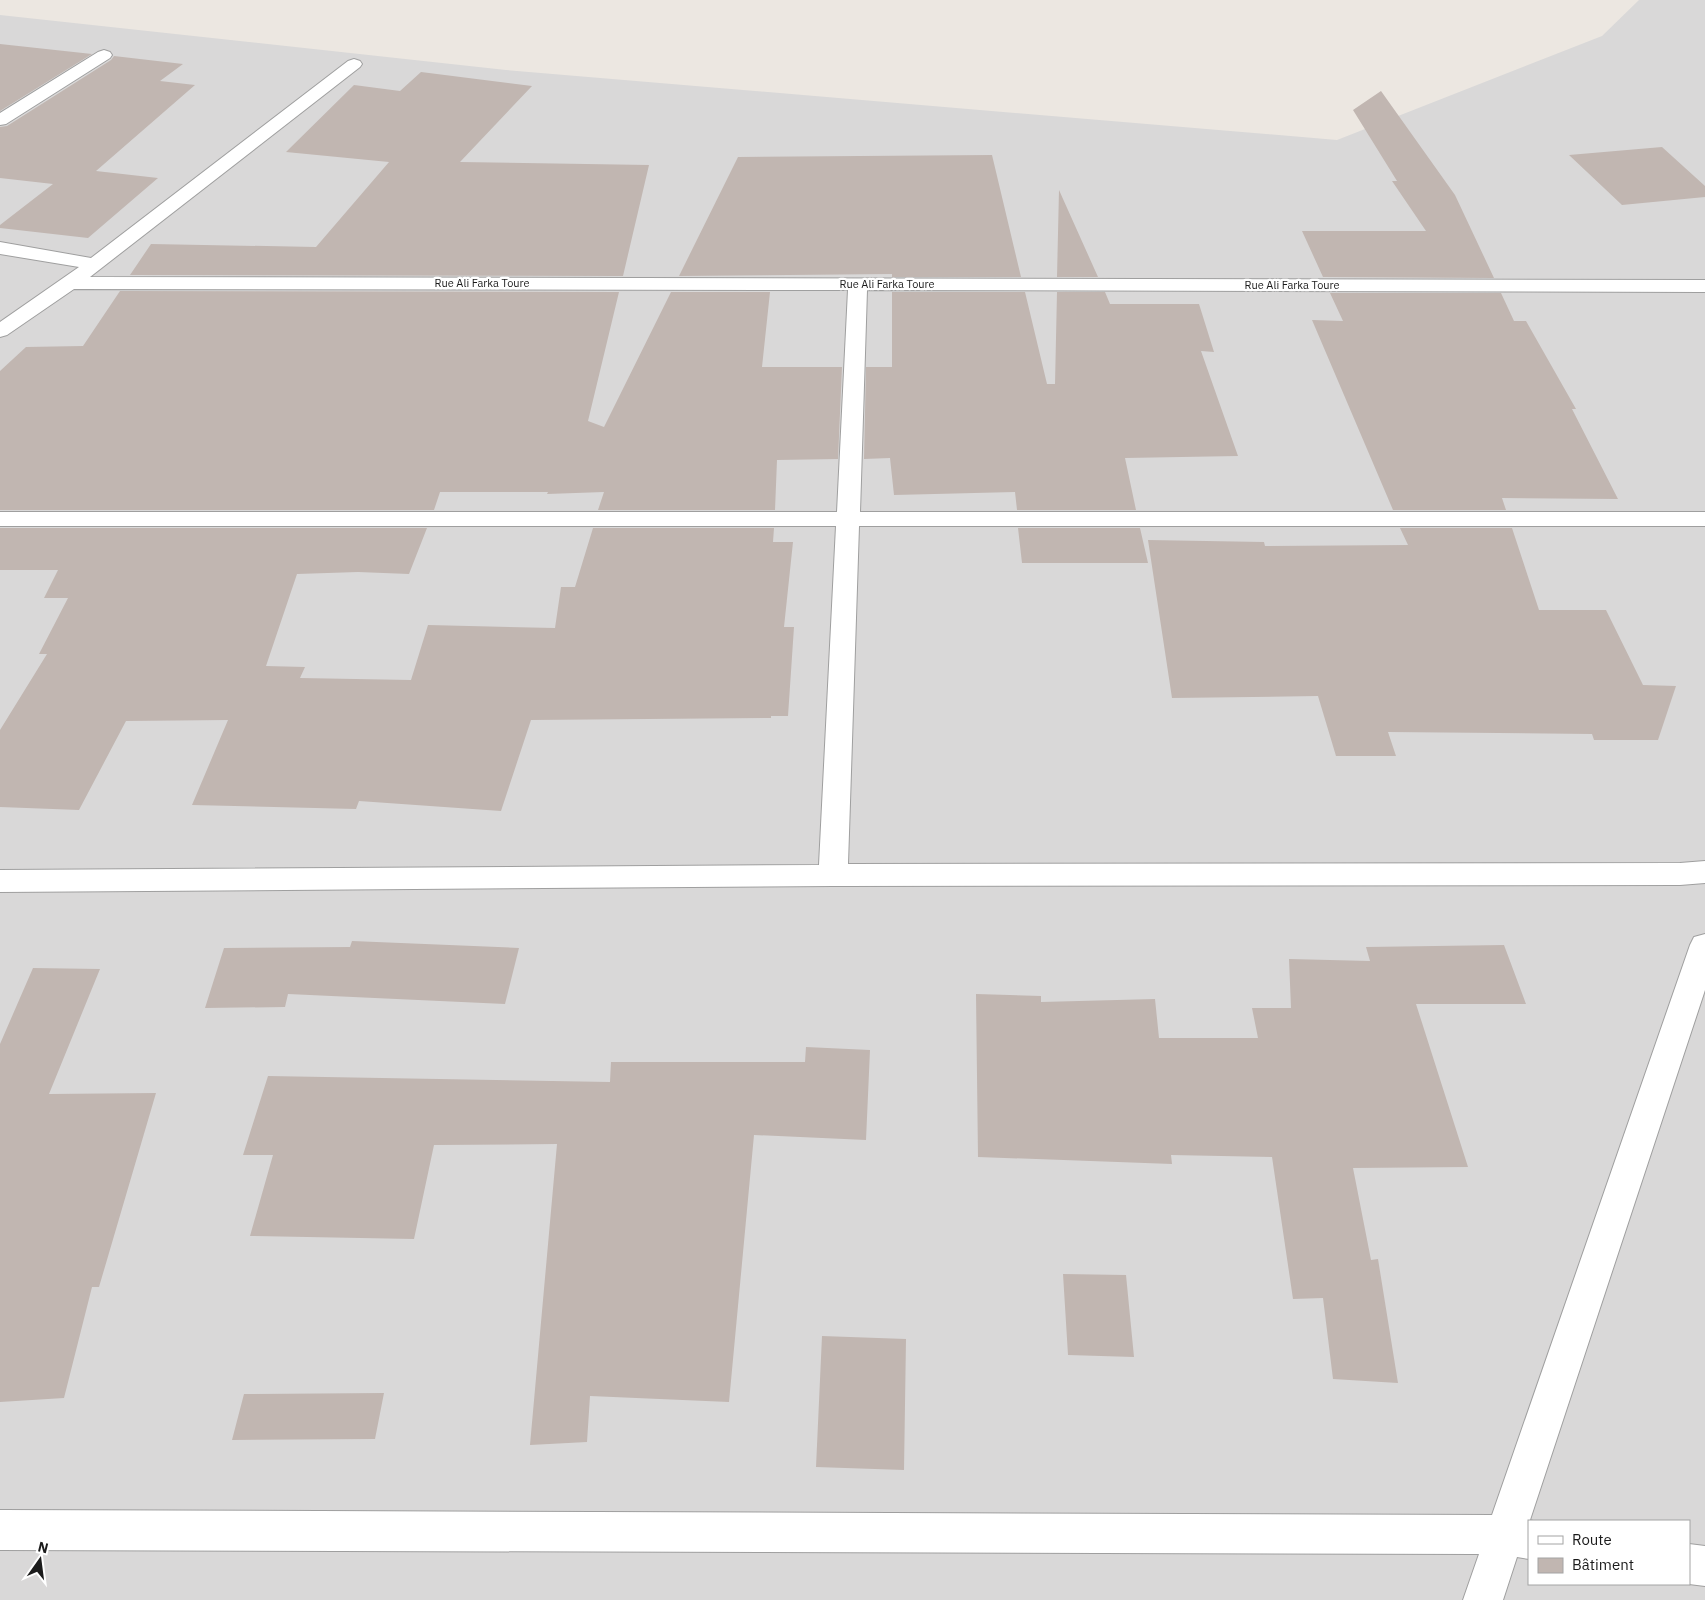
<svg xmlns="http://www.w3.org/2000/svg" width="1705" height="1600" font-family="'IBM Plex Sans',sans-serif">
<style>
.residential{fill:#d9d8d8;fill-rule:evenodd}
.building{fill:#c1b6b1}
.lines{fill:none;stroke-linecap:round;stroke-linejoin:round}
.street-casing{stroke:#9f9f9f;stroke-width:2}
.street{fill:#fff;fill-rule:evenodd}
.labels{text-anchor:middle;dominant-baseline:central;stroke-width:4.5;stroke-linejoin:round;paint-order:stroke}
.far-street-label{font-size:11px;fill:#1b1b1b;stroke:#fff}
</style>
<rect width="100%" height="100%" fill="#ece7e1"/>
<path class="residential" d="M 1639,0 L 1705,0 L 1705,1600 L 0,1600 L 0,15 L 506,70 L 1337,140 L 1602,36 ZM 1529,1521 L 1689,1521 L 1689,1584 L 1529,1584 Z"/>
<path class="building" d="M 0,44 L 92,54 L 0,111 Z
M 114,56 L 183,64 L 160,81 L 195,85 L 96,171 L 158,178 L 88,238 L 0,228 L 0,225 L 53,184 L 0,178 L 0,127 L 7,126 L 111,60 Z
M 421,72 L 532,86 L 460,162 L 649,165 L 623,276 L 130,275 L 151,244 L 316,247 L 389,162 L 286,152 L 354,85 L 400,91 Z
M 1381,91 L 1455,195 L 1494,278 L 1323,277 L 1302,231 L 1426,231 L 1392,181 L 1397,181 L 1353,110 Z
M 1662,147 L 1705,186 L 1705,197 L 1622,205 L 1569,155 Z
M 992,155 L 1021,277 L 892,277 L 892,274 L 679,276 L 738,157 Z
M 1059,190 L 1098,277 L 1057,277 Z
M 120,291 L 619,292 L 588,421 L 604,427 L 671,292 L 770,292 L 762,367 L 842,367 L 838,459 L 777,460 L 775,510 L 598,510 L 604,492 L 547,494 L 548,492 L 440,492 L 434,510 L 0,510 L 0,371 L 26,347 L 83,346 Z
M 892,292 L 1025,292 L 1047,384 L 1055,384 L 1057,292 L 1105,292 L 1110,304 L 1199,304 L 1214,352 L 1201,351 L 1238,456 L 1125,458 L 1136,510 L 1017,510 L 1015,492 L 894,495 L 890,458 L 864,459 L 866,367 L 892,367 Z
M 1330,293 L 1501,293 L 1514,321 L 1526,321 L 1576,409 L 1572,409 L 1618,499 L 1502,498 L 1506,510 L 1393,510 L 1312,320 L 1343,321 Z
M 0,528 L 427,528 L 409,574 L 358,572 L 297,574 L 266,666 L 305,667 L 300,678 L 411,680 L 428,625 L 555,628 L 561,587 L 575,587 L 593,528 L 774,528 L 773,542 L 793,542 L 784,627 L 794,627 L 788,716 L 771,716 L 771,718 L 531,720 L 501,811 L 359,801 L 356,809 L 192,805 L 228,720 L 126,721 L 79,810 L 0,807 L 0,730 L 47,654 L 39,654 L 68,598 L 44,598 L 58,570 L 0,570 Z
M 1018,528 L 1140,528 L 1148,563 L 1022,563 Z
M 1400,528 L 1512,528 L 1539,610 L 1606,610 L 1643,685 L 1676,686 L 1658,740 L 1594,740 L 1592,734 L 1388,732 L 1396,756 L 1336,756 L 1318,696 L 1172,698 L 1148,540 L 1264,542 L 1265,546 L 1408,545 Z
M 352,941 L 519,948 L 505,1004 L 288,994 L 285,1007 L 205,1008 L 224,948 L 350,947 Z
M 1504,945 L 1526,1004 L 1416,1004 L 1468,1167 L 1353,1168 L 1371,1260 L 1378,1259 L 1398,1383 L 1333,1379 L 1323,1298 L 1293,1299 L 1272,1157 L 1171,1155 L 1172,1164 L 978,1157 L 976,994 L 1041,996 L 1041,1002 L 1155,999 L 1159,1038 L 1258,1038 L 1252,1008 L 1291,1008 L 1289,959 L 1370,961 L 1366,947 Z
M 33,968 L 100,969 L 49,1094 L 156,1093 L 99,1287 L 92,1287 L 64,1398 L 0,1402 L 0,1044 Z
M 806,1047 L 870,1050 L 866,1140 L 754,1135 L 729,1402 L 590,1396 L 587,1442 L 530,1445 L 557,1144 L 434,1145 L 414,1239 L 250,1236 L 273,1155 L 243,1155 L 268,1076 L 610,1082 L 611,1062 L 805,1062 Z
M 1063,1274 L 1126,1275 L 1134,1357 L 1068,1355 Z
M 822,1336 L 906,1339 L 904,1470 L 816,1467 Z
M 384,1393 L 375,1439 L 232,1440 L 244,1394 Z"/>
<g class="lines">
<g class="street-casing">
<path id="street" d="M 104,50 L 110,52 L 112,55 L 110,58 L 6,124 L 0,125 L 0,113 L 98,52 Z
M 354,59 L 360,61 L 362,64 L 360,67 L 90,277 L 1705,280 L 1705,292 L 867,290 L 860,512 L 1705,512 L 1705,526 L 859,526 L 848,864 L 1680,863 L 1705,861 L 1705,883 L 1680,885 L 833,886 L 0,892 L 0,870 L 819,865 L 836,526 L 0,526 L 0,512 L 837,512 L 848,290 L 74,289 L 7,335 L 0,337 L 0,322 L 79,267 L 0,254 L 0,242 L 91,258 L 348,61 Z
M 1705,934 L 1705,990 L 1530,1520 L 1533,1521 L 1529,1521 L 1529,1559 L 1517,1557 L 1503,1600 L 1463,1600 L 1479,1554 L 0,1550 L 0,1510 L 1492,1515 L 1690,945 L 1694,937 Z
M 1689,1544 L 1705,1546 L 1705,1586 L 1689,1584 Z"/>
</g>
<use href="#street" class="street"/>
</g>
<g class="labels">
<g class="far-street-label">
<text x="482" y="283">Rue Ali Farka Toure</text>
<text x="887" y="284">Rue Ali Farka Toure</text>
<text x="1292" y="285">Rue Ali Farka Toure</text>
</g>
</g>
<rect x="1528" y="1520" width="162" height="65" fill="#ffffff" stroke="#a4a4a4"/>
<rect x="1538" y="1536" width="25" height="8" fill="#ffffff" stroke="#a4a4a4"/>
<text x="1572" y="1545" font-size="15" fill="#1b1b1b">Route</text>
<rect x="1538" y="1558" width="25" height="15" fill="#c1b6b1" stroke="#a4a4a4"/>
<text x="1572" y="1570" font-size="15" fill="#1b1b1b">Bâtiment</text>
<g transform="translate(40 1560) rotate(14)" stroke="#ffffff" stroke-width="4" paint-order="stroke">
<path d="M0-4L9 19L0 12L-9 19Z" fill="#1b1b1b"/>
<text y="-8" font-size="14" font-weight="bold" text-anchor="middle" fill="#1b1b1b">N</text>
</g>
</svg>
